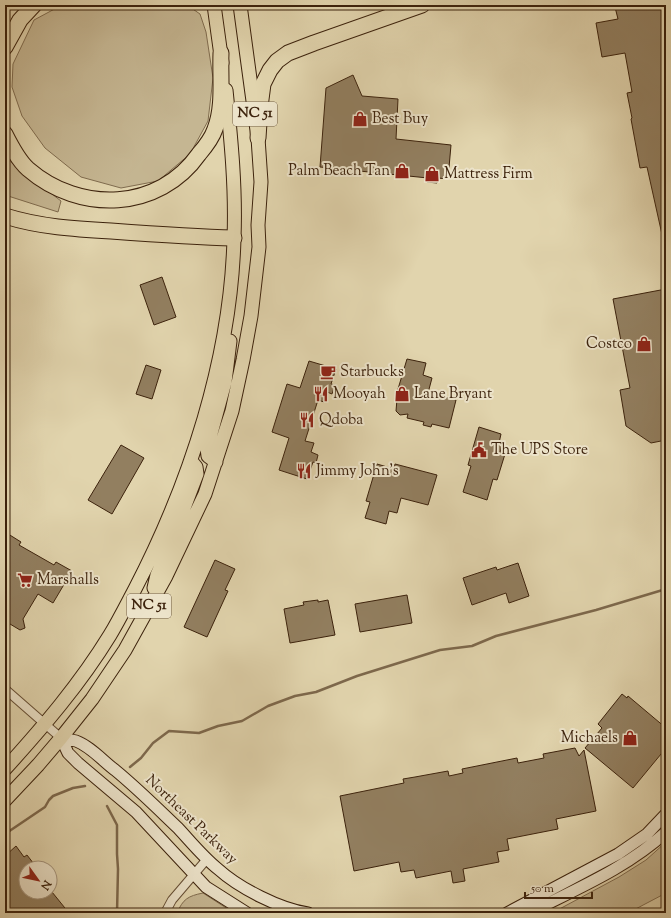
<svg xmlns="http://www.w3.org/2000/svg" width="671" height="918" font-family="'Sorts Mill Goudy',serif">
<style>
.green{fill:#c5b692;stroke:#806c4f}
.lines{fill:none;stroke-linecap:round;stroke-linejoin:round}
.stream{stroke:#7d684c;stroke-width:2.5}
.building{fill:#927f60;stroke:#3c220c}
.street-casing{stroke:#654e34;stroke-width:10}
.secondary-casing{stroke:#3c220c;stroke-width:13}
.primary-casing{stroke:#3c220c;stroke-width:15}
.highway-casing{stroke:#3c220c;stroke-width:17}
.street{stroke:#ece3ca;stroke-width:8}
.secondary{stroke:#ece3ca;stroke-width:11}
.primary{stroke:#e1d4ad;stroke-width:13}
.highway{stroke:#e1d4ad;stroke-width:15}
.labels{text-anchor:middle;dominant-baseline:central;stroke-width:4;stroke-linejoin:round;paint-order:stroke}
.shield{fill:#ece3ca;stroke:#715c45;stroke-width:1}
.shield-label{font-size:14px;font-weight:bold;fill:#3c220c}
.poi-label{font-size:15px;fill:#3c220c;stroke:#ece3ca;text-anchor:start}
.street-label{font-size:15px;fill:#3c220c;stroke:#ece3ca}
</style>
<rect width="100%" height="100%" fill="#e1d4ad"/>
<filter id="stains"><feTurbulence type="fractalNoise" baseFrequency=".005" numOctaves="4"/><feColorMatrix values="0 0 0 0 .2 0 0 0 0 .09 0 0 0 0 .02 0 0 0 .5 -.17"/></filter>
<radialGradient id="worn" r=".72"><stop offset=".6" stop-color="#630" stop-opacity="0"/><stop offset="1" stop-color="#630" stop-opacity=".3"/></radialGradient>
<path class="green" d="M 62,5 L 187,5 L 200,14 L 206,32 L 213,78 L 208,121 L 190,154 L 158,181 L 121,188 L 81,177 L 45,148 L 22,116 L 12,87 L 13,64 L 34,20 Z
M 5,154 L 13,164 L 61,201 L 58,212 L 5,195 Z
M 666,842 L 666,893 L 628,913 L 552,913 L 619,877 L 646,860 Z
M 203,893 L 234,913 L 177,913 C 183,899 188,896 203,893 Z"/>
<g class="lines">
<path class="stream" d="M 130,767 L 141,758 L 153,743 L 169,731 L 199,733 L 218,726 L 242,721 L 268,706 L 295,696 L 316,692 L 357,676 L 440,650 L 472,646 L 496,636 L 596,610 L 666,589
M 107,806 L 117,825 L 117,854 L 118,869 L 117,913
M 5,834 L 45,807 L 49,800 L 53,796 L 73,788 L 85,786"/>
</g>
<path class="building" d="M 626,5 L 666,5 L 666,238 L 663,239 L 647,167 L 640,168 L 631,119 L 632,118 L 627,93 L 632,92 L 625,53 L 602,57 L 596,23 L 618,19 L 615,7 Z
M 353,75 L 362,96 L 398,99 L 396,139 L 451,145 L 448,179 L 438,178 L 437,183 L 427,182 L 428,178 L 320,167 L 326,88 Z
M 162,277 L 176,317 L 154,325 L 140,285 Z
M 666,289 L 666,440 L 651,443 L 626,426 L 620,390 L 630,388 L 613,299 Z
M 407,359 L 426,363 L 423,375 L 432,378 L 428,393 L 456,400 L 449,428 L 432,424 L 431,427 L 423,425 L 424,422 L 407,418 L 408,414 L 400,415 L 396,411 L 397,399 L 395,399 Z
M 309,361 L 336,369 L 331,384 L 335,385 L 332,394 L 327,392 L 324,402 L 318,400 L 305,441 L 314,443 L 311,452 L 318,455 L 316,463 L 313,462 L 307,479 L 279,470 L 289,438 L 272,432 L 287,384 L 300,388 Z
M 146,365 L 161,370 L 152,399 L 136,394 Z
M 479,427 L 501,434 L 499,443 L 502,444 L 500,453 L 505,454 L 497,480 L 493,479 L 487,500 L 463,492 L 471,466 L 468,465 Z
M 121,445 L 144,458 L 112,514 L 88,500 Z
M 377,464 L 394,469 L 395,464 L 437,475 L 428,505 L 401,498 L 397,513 L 389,511 L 386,524 L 365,518 L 370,502 L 366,501 Z
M 5,532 L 21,542 L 19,545 L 54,565 L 56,562 L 72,571 L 53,603 L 38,594 L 23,619 L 25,628 L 20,630 L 5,621 Z
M 215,560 L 235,569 L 225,590 L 228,591 L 207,637 L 184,627 Z
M 518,563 L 529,596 L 509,603 L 506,593 L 472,605 L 463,578 L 496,567 L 497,570 Z
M 407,595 L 412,623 L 360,632 L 355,604 Z
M 318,600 L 318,602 L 328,600 L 335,635 L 290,643 L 284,609 L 304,605 L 303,602 Z
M 622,694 L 627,698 L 628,696 L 666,728 L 666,748 L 633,788 L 585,748 L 602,728 L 598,724 Z
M 575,748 L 579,756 L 584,750 L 596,811 L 556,819 L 558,829 L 507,839 L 509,850 L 497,852 L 499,862 L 463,869 L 465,881 L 453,883 L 451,871 L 416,878 L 414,870 L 401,872 L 399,862 L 354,871 L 340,796 L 404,783 L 403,779 L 415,777 L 448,771 L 449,776 L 463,773 L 462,769 L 517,758 L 518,763 L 544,758 L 543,754 Z
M 16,846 L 24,857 L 27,855 L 37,868 L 26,868 L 26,892 L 52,892 L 69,913 L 5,913 L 5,856 Z"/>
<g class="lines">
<g class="street-casing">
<path id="street" d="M 5,689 L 61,738
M 165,913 L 172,900 L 207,859"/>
</g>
<g class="secondary-casing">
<path id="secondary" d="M 61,738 C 66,739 71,740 76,741 C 90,746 103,761 115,770 C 137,788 157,808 178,828 C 191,842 203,857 218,869 C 239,888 280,909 308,913
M 61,738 L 68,753 L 78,763 L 136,812 L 206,887 L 247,913
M 507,913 L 618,854 L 647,834 L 666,814
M 529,913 C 576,889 627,868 666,832"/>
</g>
<g class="primary-casing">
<path id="primary" d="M 214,5 L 222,63
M 216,462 L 208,456 L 207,448 L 225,382 L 230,341
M 154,588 L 157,575 L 171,542 L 197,474 L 196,467 L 191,461
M 5,769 C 43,727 80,684 110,635 C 119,620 127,604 135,589 C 190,483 231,358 234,238 C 236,189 231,139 226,90
M 5,800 L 38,765 L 61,738 L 92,699 L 125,650 L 166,576 L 205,494 L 232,411 L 243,360 L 251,316 L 259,247 L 258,225 L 261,182 L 258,138 L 240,5"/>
</g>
<g class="highway-casing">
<path id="highway" d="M 5,47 L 20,20 L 34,5
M 5,134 C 11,146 18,160 28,169 C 80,214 159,211 199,154 C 205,147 212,138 215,129 C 224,106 220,78 221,53
M 258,138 L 260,107 L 263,84 L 270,70 L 277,61 L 288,53 L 314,43 L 422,5
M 5,216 C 40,227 75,229 111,231 C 152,234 193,237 234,238"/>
</g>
<use href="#street" class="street"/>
<use href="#secondary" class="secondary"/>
<use href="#primary" class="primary"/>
<use href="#highway" class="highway"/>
</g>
<defs>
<g id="shop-bare" transform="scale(1.2)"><path d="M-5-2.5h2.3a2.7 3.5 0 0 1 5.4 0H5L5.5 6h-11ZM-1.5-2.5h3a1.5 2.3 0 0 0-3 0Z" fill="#8f2418" stroke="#ece3ca" stroke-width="2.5" paint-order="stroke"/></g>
<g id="cafe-bare" transform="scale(1.2)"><path d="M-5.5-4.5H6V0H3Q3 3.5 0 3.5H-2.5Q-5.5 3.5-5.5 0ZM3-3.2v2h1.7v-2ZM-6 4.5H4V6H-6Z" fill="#8f2418" stroke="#ece3ca" stroke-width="2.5" paint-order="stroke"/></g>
<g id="restaurant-bare" transform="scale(1.2)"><path d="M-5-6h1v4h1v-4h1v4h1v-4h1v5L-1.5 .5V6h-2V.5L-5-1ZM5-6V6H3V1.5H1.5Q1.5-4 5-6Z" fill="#8f2418" stroke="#ece3ca" stroke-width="2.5" paint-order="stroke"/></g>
<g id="civic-bare" transform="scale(1.2)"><path d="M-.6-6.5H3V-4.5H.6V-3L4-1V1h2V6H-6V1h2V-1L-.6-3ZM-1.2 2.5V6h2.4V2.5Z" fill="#8f2418" stroke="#ece3ca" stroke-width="2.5" paint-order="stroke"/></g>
<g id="supermarket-bare" transform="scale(1.2)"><path d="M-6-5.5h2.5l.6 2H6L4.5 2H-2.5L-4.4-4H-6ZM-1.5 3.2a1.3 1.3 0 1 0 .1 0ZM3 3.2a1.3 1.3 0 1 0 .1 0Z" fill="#8f2418" stroke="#ece3ca" stroke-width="2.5" paint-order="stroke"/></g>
</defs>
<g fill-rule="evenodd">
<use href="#shop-bare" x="360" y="119"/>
<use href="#shop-bare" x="402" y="171"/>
<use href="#shop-bare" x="432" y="174"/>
<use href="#shop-bare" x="644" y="344"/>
<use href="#cafe-bare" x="328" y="372"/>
<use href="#restaurant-bare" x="321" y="394"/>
<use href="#shop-bare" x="402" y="394"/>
<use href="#restaurant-bare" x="307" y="420"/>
<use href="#civic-bare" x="479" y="450"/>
<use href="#restaurant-bare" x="304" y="471"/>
<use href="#supermarket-bare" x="25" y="580"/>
<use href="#shop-bare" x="630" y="738"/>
</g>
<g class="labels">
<g class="shield">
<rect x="233" y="102" width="44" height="24" rx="3"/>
<rect x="127" y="594" width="44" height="24" rx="3"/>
</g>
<g class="shield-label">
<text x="255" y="114">NC 51</text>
<text x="149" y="606">NC 51</text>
</g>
<g class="poi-label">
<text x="372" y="119">Best Buy</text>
<text x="390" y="171" text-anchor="end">Palm Beach Tan</text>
<text x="444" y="174">Mattress Firm</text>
<text x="632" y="344" text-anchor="end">Costco</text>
<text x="340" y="372">Starbucks</text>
<text x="333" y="394">Mooyah</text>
<text x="414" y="394">Lane Bryant</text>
<text x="319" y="420">Qdoba</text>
<text x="491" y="450">The UPS Store</text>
<text x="316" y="471">Jimmy John's</text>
<text x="37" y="580">Marshalls</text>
<text x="618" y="738" text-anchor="end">Michaels</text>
</g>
<g class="street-label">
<text transform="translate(191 820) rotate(44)">Northeast Parkway</text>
</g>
</g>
<rect width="671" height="918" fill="none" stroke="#e1d4ad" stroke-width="20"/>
<rect x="6" y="6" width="659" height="906" fill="none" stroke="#3c220c" stroke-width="2"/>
<rect x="10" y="10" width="651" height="898" fill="none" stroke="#3c220c"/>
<g transform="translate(38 880) rotate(123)"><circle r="19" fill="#ece3ca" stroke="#a6967e"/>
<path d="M0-3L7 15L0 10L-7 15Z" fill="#8f2418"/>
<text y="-6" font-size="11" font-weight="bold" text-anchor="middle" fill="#3c220c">N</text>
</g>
<path d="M525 892v6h67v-6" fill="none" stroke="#3c220c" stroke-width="2"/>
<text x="531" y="892" font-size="12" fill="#3c220c" stroke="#ece3ca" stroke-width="3" paint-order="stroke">50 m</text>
<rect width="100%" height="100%" filter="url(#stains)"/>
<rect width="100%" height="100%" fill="url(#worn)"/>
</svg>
